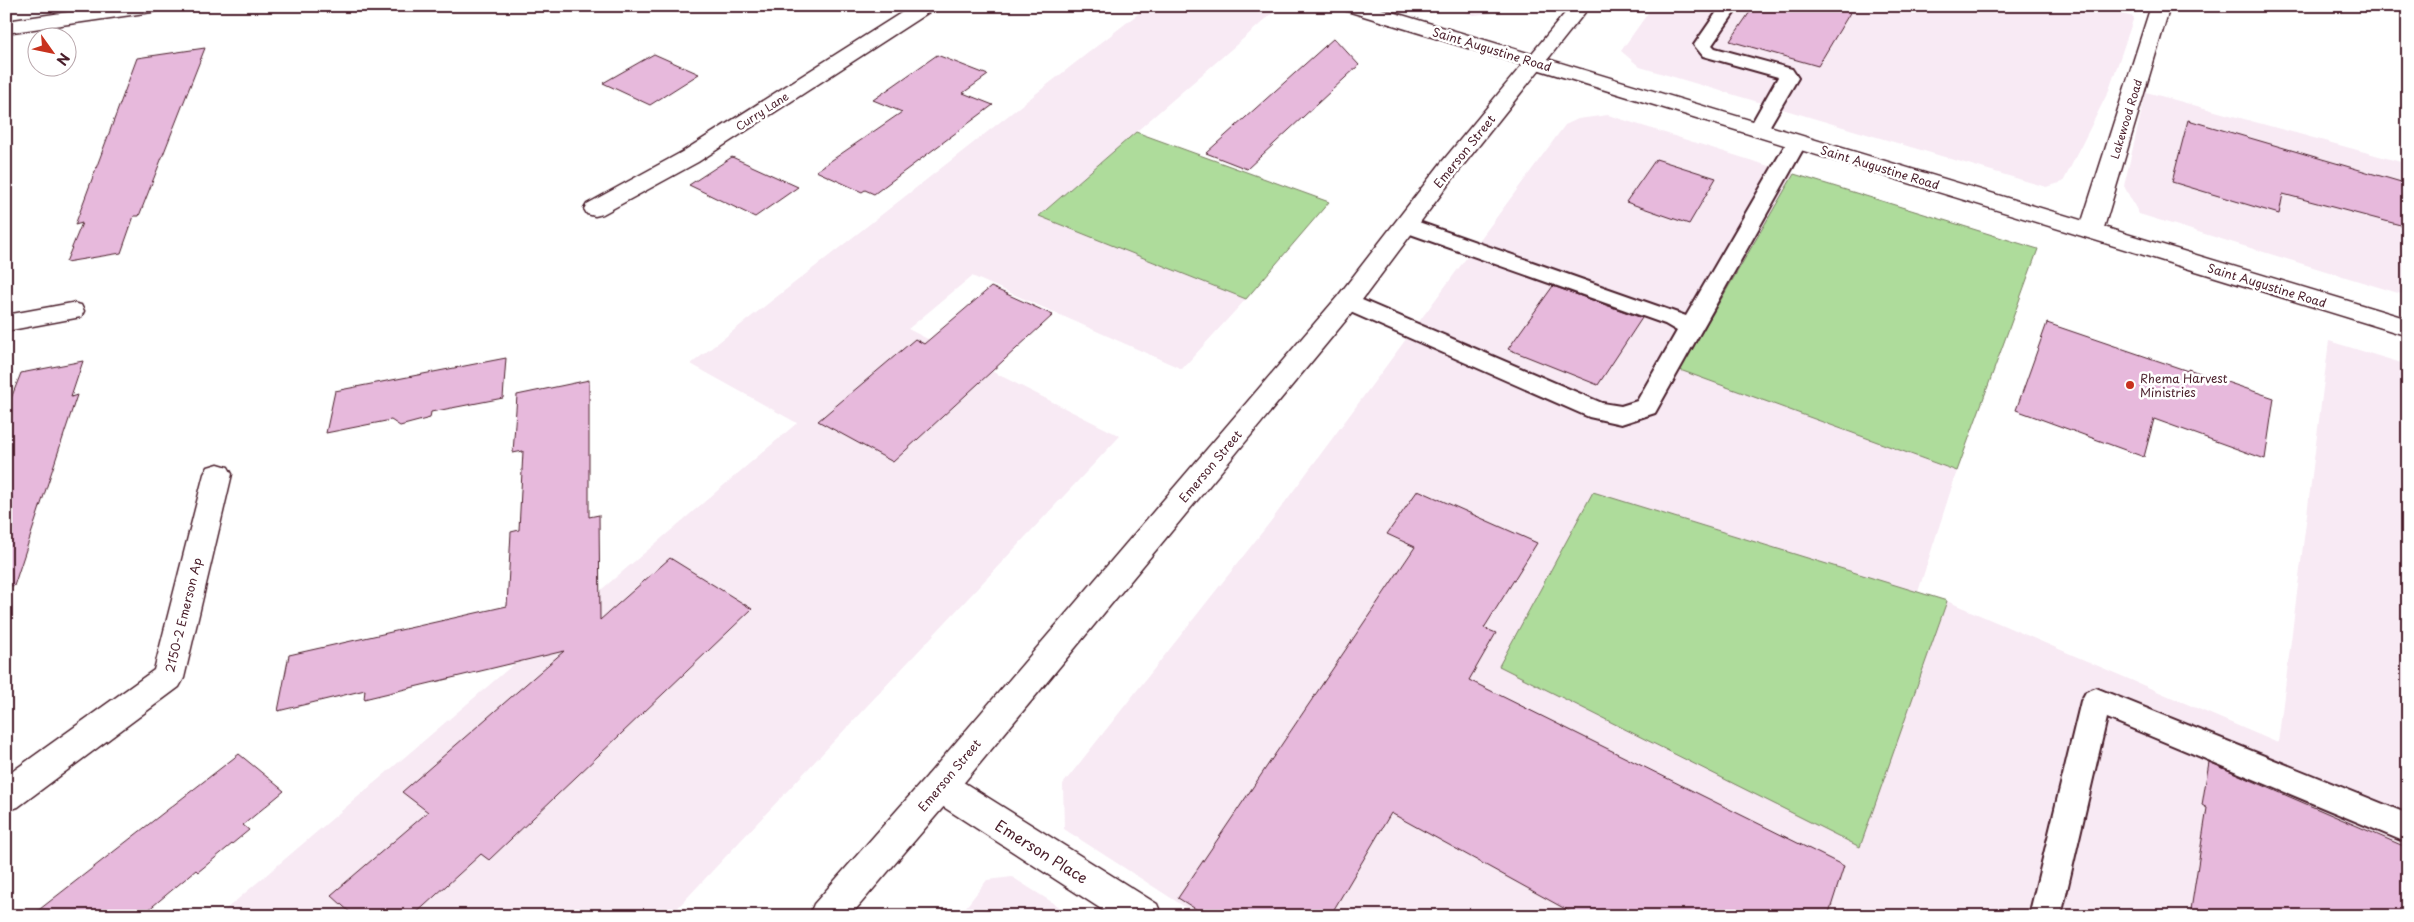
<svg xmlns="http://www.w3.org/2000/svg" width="2414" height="922" font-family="'Playpen Sans',sans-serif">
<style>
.built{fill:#f8eaf4}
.green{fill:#aedc9b;stroke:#7c7e63}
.building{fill:#e7b9dc;stroke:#4a1f2b}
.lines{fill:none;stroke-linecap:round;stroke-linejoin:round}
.service-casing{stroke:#4a1f2b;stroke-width:4}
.minor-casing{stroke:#4a1f2b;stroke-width:3}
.secondary-casing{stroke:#4a1f2b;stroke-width:3}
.primary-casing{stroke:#4a1f2b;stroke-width:3}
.service{fill:#fff;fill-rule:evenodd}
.minor{fill:#fff;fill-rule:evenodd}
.secondary{fill:#fff;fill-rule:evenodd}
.primary{fill:#fff;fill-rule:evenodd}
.poi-dot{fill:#c8321e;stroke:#fff;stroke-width:2}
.labels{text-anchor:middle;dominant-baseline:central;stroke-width:5;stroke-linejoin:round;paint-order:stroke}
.far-street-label{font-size:11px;fill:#4a1f2b;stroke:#fff}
.street-label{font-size:12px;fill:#4a1f2b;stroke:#fff}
.poi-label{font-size:12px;fill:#4a1f2b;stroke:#fff;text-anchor:start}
.near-street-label{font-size:15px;fill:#4a1f2b;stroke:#fff}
</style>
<rect width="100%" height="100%" fill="#fff"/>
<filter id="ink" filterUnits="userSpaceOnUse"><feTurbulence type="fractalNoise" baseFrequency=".02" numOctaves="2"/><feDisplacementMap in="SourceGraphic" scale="10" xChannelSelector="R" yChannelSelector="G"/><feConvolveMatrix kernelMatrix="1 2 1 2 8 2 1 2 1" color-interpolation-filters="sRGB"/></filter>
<g filter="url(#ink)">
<path class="built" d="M 1148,6 L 1255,6 L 1274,12 L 1039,216 L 1246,299 L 1182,369 L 972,276 L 908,329 L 1120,436 L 670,916 L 218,916 L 797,423 L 691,364 Z
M 1444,6 L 1500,6 L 1490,13 L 1474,15 Z
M 1653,6 L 2090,6 L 2134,17 L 2109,90 L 2063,182 L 2046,187 L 1640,67 L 1621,51 Z
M 2146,92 L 2408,164 L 2408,296 L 2139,214 L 2124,186 Z
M 1608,115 L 1794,174 L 1680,370 L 1957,471 L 1918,592 L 1593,492 L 1499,666 L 1860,846 L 1947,601 L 2278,743 L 2329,341 L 2408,365 L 2408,916 L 1199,916 L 1064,829 L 1063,784 L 1271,521 L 1565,125 L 1578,119 Z
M 1012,877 L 1074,916 L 959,916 L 987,880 Z"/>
<path class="green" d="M 1136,132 L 1329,202 L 1246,299 L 1039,216 Z
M 1794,174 L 2038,249 L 1957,471 L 1680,370 Z
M 1593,492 L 1947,601 L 1860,847 L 1499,666 Z"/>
<path class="building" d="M 1754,6 L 1854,6 L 1818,66 L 1730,41 Z
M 1334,38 L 1359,65 L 1247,169 L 1206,153 Z
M 205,48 L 139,216 L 134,216 L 121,253 L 66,262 L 82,223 L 75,225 L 137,58 Z
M 654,54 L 699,74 L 650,105 L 603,83 Z
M 937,55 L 988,75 L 963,93 L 993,105 L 874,194 L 865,190 L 862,192 L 816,171 L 902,112 L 873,100 Z
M 2188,120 L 2408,184 L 2408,227 L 2283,194 L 2279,214 L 2172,182 Z
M 732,157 L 798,187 L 755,217 L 689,185 Z
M 1656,159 L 1716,178 L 1689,224 L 1626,202 Z
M 1553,286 L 1642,318 L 1598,385 L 1508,349 Z
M 991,287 L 1053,315 L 893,462 L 818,421 L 915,339 L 924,344 Z
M 2047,323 L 2188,371 L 2188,369 L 2274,398 L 2265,459 L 2154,419 L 2144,457 L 2016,410 Z
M 506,358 L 503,398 L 431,412 L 430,418 L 400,426 L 391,420 L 326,433 L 335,391 Z
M 83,361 L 71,397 L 77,395 L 14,586 L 6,585 L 6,411 L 21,373 Z
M 589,380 L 589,517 L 599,515 L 600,620 L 670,558 L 752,609 L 489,860 L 481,854 L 413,916 L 354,916 L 331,895 L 428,812 L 402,792 L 564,651 L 364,699 L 365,690 L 278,711 L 289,655 L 507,606 L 511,532 L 519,530 L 523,451 L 513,453 L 517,395 Z
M 1418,490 L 1537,543 L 1484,628 L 1496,633 L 1469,680 L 1844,866 L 1828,916 L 1578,916 L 1391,813 L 1330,916 L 1207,916 L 1178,898 L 1415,547 L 1387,534 Z
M 239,754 L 284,791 L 243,825 L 249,830 L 198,872 L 196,870 L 141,916 L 31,916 Z
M 2209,762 L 2408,848 L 2408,916 L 2190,916 L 2207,808 L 2202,805 Z"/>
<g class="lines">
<g class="service-casing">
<path id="service" d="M 1721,6 L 1739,6 L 1712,45 L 1715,48 L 1792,69 L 1798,78 L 1765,134 L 1758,136 L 1751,134 L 1748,130 L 1778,77 L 1703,56 L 1694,45 Z
M 1797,136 L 1804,138 L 1807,142 L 1655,413 L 1621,424 L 1589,417 L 1339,307 L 1336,302 L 1339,297 L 1347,295 L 1355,297 L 1602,403 L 1621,406 L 1637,401 L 1677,331 L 1665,324 L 1399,230 L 1395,225 L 1399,220 L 1406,218 L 1413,220 L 1686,316 L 1787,142 L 1790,138 Z
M 2096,688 L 2408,814 L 2408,843 L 2107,718 L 2061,916 L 2029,916 L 2081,701 L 2086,692 Z"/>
</g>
<g class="minor-casing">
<path id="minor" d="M 110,6 L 161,6 L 159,10 L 152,12 L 6,33 L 6,21 Z
M 912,6 L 934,6 L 932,10 L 698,162 L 603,214 L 595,216 L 587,214 L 584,209 L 587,204 L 682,152 Z
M 2151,6 L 2170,6 L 2103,231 L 2099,236 L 2091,238 L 2083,236 L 2079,231 Z
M 72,303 L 81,305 L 84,311 L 81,317 L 6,331 L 6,315 Z
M 218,464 L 228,467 L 232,474 L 184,678 L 179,687 L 18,807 L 6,811 L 6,776 L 154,670 L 204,474 L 208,467 Z
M 940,771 L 952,775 L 1157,904 L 1162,916 L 1112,916 L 928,797 L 923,786 L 928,775 Z"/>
</g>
<g class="secondary-casing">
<path id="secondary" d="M 1342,6 L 1372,6 L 2408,319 L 2408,336 L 1344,10 Z"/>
</g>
<g class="primary-casing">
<path id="primary" d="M 1571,6 L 1590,6 L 1457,173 L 1356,308 L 952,797 L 850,916 L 809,916 L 814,904 L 928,775 L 1338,296 L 1441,163 Z"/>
</g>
<use href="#service" class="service"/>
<use href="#minor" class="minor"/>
<use href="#secondary" class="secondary"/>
<use href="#primary" class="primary"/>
</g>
</g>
<circle class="poi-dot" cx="2130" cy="385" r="5"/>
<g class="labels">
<g class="far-street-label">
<text transform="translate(762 111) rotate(-33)">Curry Lane</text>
<text transform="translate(2126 119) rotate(-73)">Lakewood Road</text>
</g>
<g class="street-label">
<text transform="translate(1492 49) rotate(17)">Saint Augustine Road</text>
<text transform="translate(1464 151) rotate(-51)">Emerson Street</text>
<text transform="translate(1880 167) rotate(17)">Saint Augustine Road</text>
<text transform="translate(2267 285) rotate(17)">Saint Augustine Road</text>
<text transform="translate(1210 466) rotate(-50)">Emerson Street</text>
<text transform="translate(183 615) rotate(-76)">2150-2 Emerson Ap</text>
<text transform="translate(949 775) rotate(-50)">Emerson Street</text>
</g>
<g class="poi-label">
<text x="2140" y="378">Rhema Harvest<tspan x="2140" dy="14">Ministries</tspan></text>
</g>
<g class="near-street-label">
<text transform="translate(1042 851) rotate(32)">Emerson Place</text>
</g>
</g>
<rect width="2414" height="922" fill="none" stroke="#fff" stroke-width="25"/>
<rect x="12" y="12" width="2389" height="897" fill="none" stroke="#4a1f2b" stroke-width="2" filter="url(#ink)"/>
<g transform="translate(52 52) rotate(123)"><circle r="24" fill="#ffffff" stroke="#b7a5aa"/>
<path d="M0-4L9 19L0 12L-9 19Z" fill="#c8321e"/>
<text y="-8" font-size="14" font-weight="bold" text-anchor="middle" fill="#4a1f2b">N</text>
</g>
</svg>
